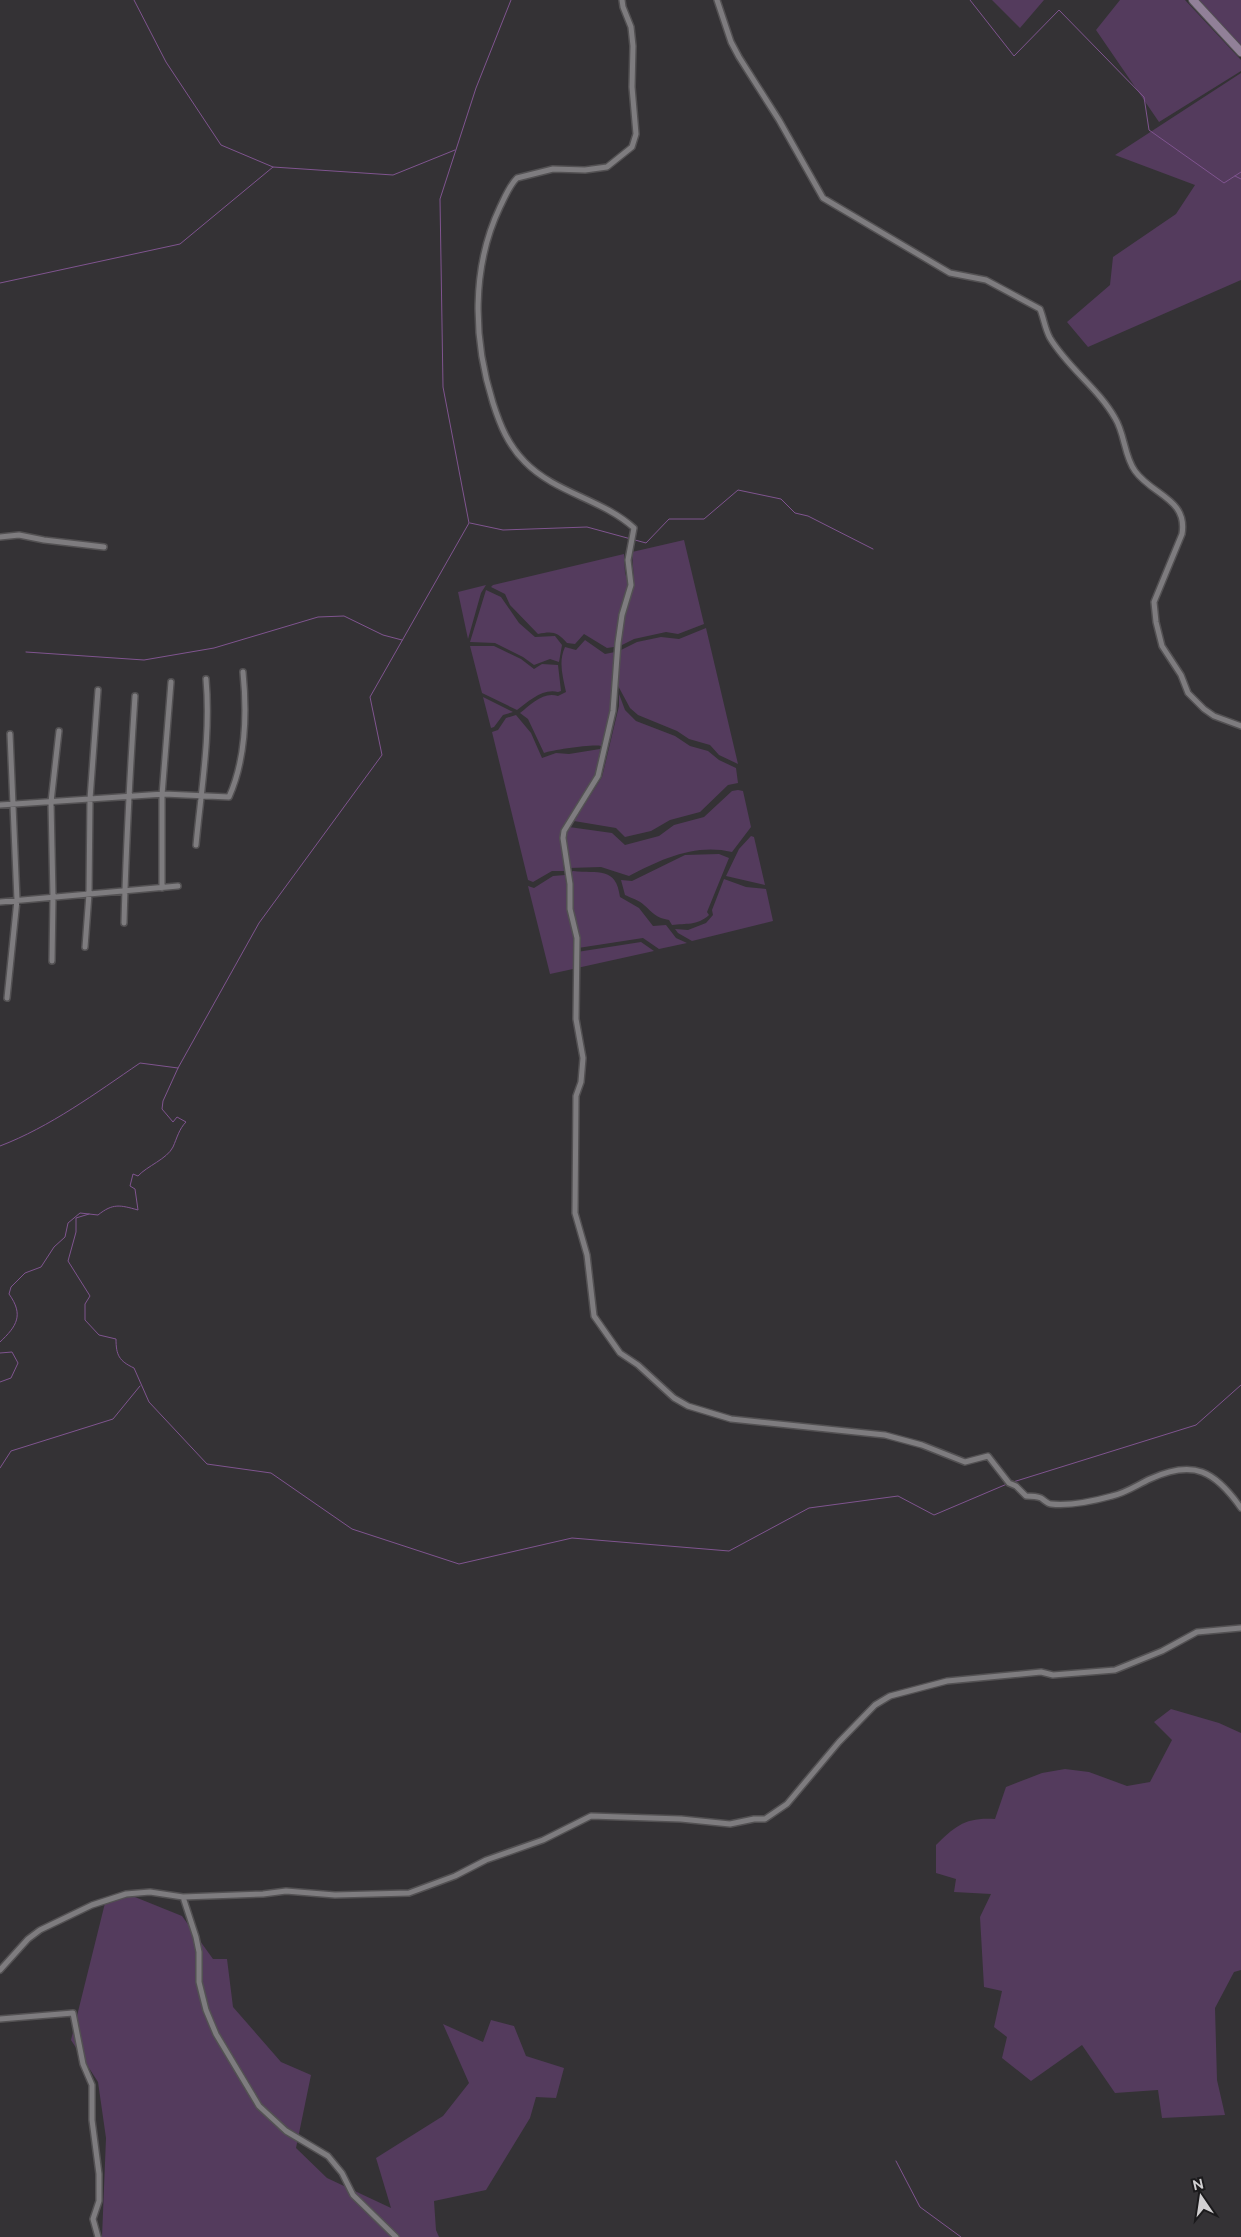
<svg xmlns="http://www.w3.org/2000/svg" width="1241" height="2237" font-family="Raleway,sans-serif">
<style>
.green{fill:#543b5d}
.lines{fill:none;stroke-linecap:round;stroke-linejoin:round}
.stream{stroke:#7f548f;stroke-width:1}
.minor-casing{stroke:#535153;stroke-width:8}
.secondary-casing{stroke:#535153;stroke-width:10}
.minor{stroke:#7e7c7f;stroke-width:5}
.secondary{stroke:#918098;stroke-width:8}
</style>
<rect width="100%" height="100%" fill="#343235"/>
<path class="green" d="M 992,0 L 1044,0 L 1020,28 Z
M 1120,0 L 1185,0 L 1241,60 L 1241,71 L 1159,122 L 1096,30 Z
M 1188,0 L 1241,0 L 1241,56 Z
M 1241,73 L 1241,280 L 1088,347 L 1067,322 L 1110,285 L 1113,257 L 1176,214 L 1195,185 L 1115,155 Z
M 684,540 L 704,624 L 678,634 L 666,632 L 634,639 L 620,646 L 625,615 L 634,581 L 632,552 Z
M 624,554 L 625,573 L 628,582 L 614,647 L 607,648 L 584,634 L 575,644 L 567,643 C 557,632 553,631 538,634 L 510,605 L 505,594 L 491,587 L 493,585 Z
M 486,585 L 481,593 L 468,639 L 458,592 Z
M 486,590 L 501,597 L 519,623 L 535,637 L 555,636 L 562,645 L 559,662 L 550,659 L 534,665 L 523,657 L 495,643 L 470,642 Z
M 706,628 L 738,764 L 719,755 L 710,745 L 689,739 L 677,731 L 638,715 L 630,708 L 616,682 L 619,651 L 637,642 L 661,637 L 679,639 Z
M 585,640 L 605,654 L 615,652 L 613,703 L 601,746 C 592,744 553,750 544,753 L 528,719 L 520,713 C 531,704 544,691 558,696 L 566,692 C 563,677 558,662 565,647 L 576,650 Z
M 470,646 L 494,646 L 521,659 L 534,669 L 542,664 L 558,665 L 561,691 L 558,692 C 543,688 529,701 517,710 L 482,693 Z
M 619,694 L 625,710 L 636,721 L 675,736 L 690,746 L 708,751 L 719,760 L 736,768 L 738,783 L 728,785 L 700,812 L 670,820 L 651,831 L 625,837 L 616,828 L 574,821 L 602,777 L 619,706 Z
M 483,697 L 513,712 L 503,715 L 494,727 L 491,728 Z
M 516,715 L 531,733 L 542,758 L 556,753 L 569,754 L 600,749 L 598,776 L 561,833 L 564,871 L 552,871 L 533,882 L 528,880 L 492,732 L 498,730 L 506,718 Z
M 738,790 L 743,791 L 751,827 L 732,852 C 696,843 661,859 629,876 L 601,867 L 569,868 L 565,834 L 569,827 L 612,833 L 625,845 L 659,836 L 674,825 L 704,817 L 732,791 Z
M 751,836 L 754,837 L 765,885 L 726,876 L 739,849 Z
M 719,854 L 729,858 L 707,912 L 709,915 C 697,926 686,923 672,925 L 669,920 C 656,918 653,913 644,905 C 639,900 631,898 625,895 L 621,880 L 632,881 L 685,855 Z
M 573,871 C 598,874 616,866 620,897 L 639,908 L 653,926 L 666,925 L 676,938 L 687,943 L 659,949 L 643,938 L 578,948 L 568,874 Z
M 565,875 L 574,937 L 573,969 L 550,974 L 528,886 L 534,888 L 553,876 Z
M 724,879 L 746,887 L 766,889 L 773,921 L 692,941 L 678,933 L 675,929 L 688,930 L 706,923 L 713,915 L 712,910 Z
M 641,942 L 654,951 L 577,968 L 577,952 Z
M 1171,1709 L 1219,1723 L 1241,1733 L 1241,1970 L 1234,1972 L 1215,2008 L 1217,2080 L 1225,2115 L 1162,2118 L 1158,2090 L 1115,2093 L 1082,2045 L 1031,2081 L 1002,2058 L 1007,2037 L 994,2027 L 1002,1991 L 984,1987 L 980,1917 L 991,1894 L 954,1892 L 956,1879 L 936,1873 L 936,1845 C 955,1826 966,1817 995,1819 L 1006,1787 L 1042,1773 L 1065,1769 L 1089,1772 L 1127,1786 L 1150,1782 L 1172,1740 L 1154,1722 Z
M 125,1893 L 182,1916 L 213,1959 L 227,1959 L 233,2007 L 281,2062 L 311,2075 L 296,2148 L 327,2178 L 391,2208 L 376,2158 L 443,2116 L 469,2083 L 443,2024 L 483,2042 L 491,2020 L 514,2026 L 526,2056 L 564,2068 L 556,2098 L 536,2097 L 530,2118 L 486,2190 L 434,2201 L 436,2230 L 439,2237 L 102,2237 L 106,2138 L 98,2082 L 71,2040 L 106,1899 Z"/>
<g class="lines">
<path class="stream" d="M 134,0 L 166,62 L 221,145 L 273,167
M 970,0 L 1014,56 L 1059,10 L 1144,97 L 1149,130 L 1224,183 L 1241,172
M 1235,176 L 1241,179
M 0,283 L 180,244 L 273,167 L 393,175 L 455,150
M 470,523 L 503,530 L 587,527 L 631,539
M 635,540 L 646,543 L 669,519 L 704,519 L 738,490 L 781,499 L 795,513 L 808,516 L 873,549
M 26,652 L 144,660 L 214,648 L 318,617 L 344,616 L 383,635 L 402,640
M 0,1146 C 50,1127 96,1093 140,1063 L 178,1068
M 89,1214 L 76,1218 L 76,1232 L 68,1261 L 90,1296 L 85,1304 L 85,1320 L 99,1335 L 116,1339 C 116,1355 119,1361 134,1368 L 149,1402 L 207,1464 L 271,1473 L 352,1529 L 459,1564 L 572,1538 L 729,1551 L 809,1508 L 898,1496 L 934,1515 L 1007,1484
M 0,1342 C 17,1326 24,1315 9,1294 L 11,1287 L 25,1273 L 41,1267 L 54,1247 L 65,1237 L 68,1223 L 80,1213 L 98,1215 C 113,1203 120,1205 138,1210 L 135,1189 L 130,1186 L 133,1174 L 138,1176 C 147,1166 167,1159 173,1147 C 177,1138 179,1129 186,1122 L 177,1117 L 173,1122 L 162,1109 L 163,1101 L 178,1068 L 259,923 L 382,755 L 370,697 L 469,523 L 443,387 L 440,199 L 476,88 L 511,0
M 0,1353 L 12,1352 L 18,1363 L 11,1378 L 0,1382
M 0,1468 L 11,1451 L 113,1419 L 140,1386
M 1013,1482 L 1196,1425 L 1241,1385
M 896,2161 L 920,2207 L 961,2237"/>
<g class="minor-casing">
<path id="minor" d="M 622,0 L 623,7 L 631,27 L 633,46 L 632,87 L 636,134 L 632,147 L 607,167 L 585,170 L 553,169 L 517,178 C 509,186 505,197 500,207 C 471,268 473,340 493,403 C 500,425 508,445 525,462 C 555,493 602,499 634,528 L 628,560 L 631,585 L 622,615 L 618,643 L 613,711 L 598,776 L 564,831 L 563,838 L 570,884 L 570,909 L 577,938 L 576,1019 L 583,1058 L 581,1082 L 576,1096 L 575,1213 L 587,1255 L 594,1316 L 620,1353 L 638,1365 L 674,1398 L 688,1406 L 731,1419 L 885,1435 L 922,1445 L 965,1462 L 988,1456 L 1009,1483 L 1016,1486 L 1026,1496 C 1031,1496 1036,1496 1041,1498 C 1044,1500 1048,1504 1051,1504 C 1069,1506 1094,1501 1112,1496 C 1126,1493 1137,1485 1150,1479 C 1194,1459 1215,1471 1241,1508
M 717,0 L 731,42 L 739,57 L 779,120 L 823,198 L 950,273 L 986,280 L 1040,309 C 1044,319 1045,329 1050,338 C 1068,368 1098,388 1115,418 C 1125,434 1124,456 1135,471 C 1152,495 1188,499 1182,534 L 1154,602 L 1156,622 L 1162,646 L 1181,675 L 1188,693 L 1204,709 L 1214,716 L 1241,726
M 0,537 L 19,535 L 44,540 L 104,547
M 0,805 L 164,794 L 229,797 C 246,759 247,713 243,672
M 196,845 C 201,790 211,735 206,679
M 162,888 L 162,795 L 171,682
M 0,902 L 178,886
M 124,923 C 126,847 130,772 135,696
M 85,947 L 89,894 L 90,799 L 98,690
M 52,961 L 53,897 L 51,802 L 59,731
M 7,998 L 17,900 L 10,734
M 183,1897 L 196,1937 L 199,1952 L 199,1982 L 206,2010 L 216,2034 L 259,2106 L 286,2131 L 328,2156 L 342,2173 L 353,2195 L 396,2237
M 0,1970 L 28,1939 L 40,1930 L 92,1905 L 126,1894 L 150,1892 L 183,1897 L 263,1894 L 286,1891 L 335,1895 L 409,1893 L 455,1876 L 486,1860 L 543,1840 L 591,1816 L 681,1819 L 730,1824 L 754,1819 L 765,1819 L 787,1804 L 839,1742 L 875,1705 L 890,1696 L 947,1681 L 1041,1672 L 1053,1675 L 1115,1670 L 1162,1651 L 1197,1632 L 1241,1628
M 0,2019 L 73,2013 L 83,2064 L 92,2085 L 92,2120 L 99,2174 L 99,2201 L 93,2219 L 98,2237"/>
</g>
<g class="secondary-casing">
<path id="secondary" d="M 1193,0 L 1241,52"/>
</g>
<use href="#minor" class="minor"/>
<use href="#secondary" class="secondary"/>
</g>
<g transform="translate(1201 2197) rotate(347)" stroke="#1b1a1c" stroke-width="4" paint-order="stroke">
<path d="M0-4L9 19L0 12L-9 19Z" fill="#d2d0d2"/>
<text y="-8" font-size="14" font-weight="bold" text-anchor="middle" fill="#d2d0d2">N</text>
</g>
</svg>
